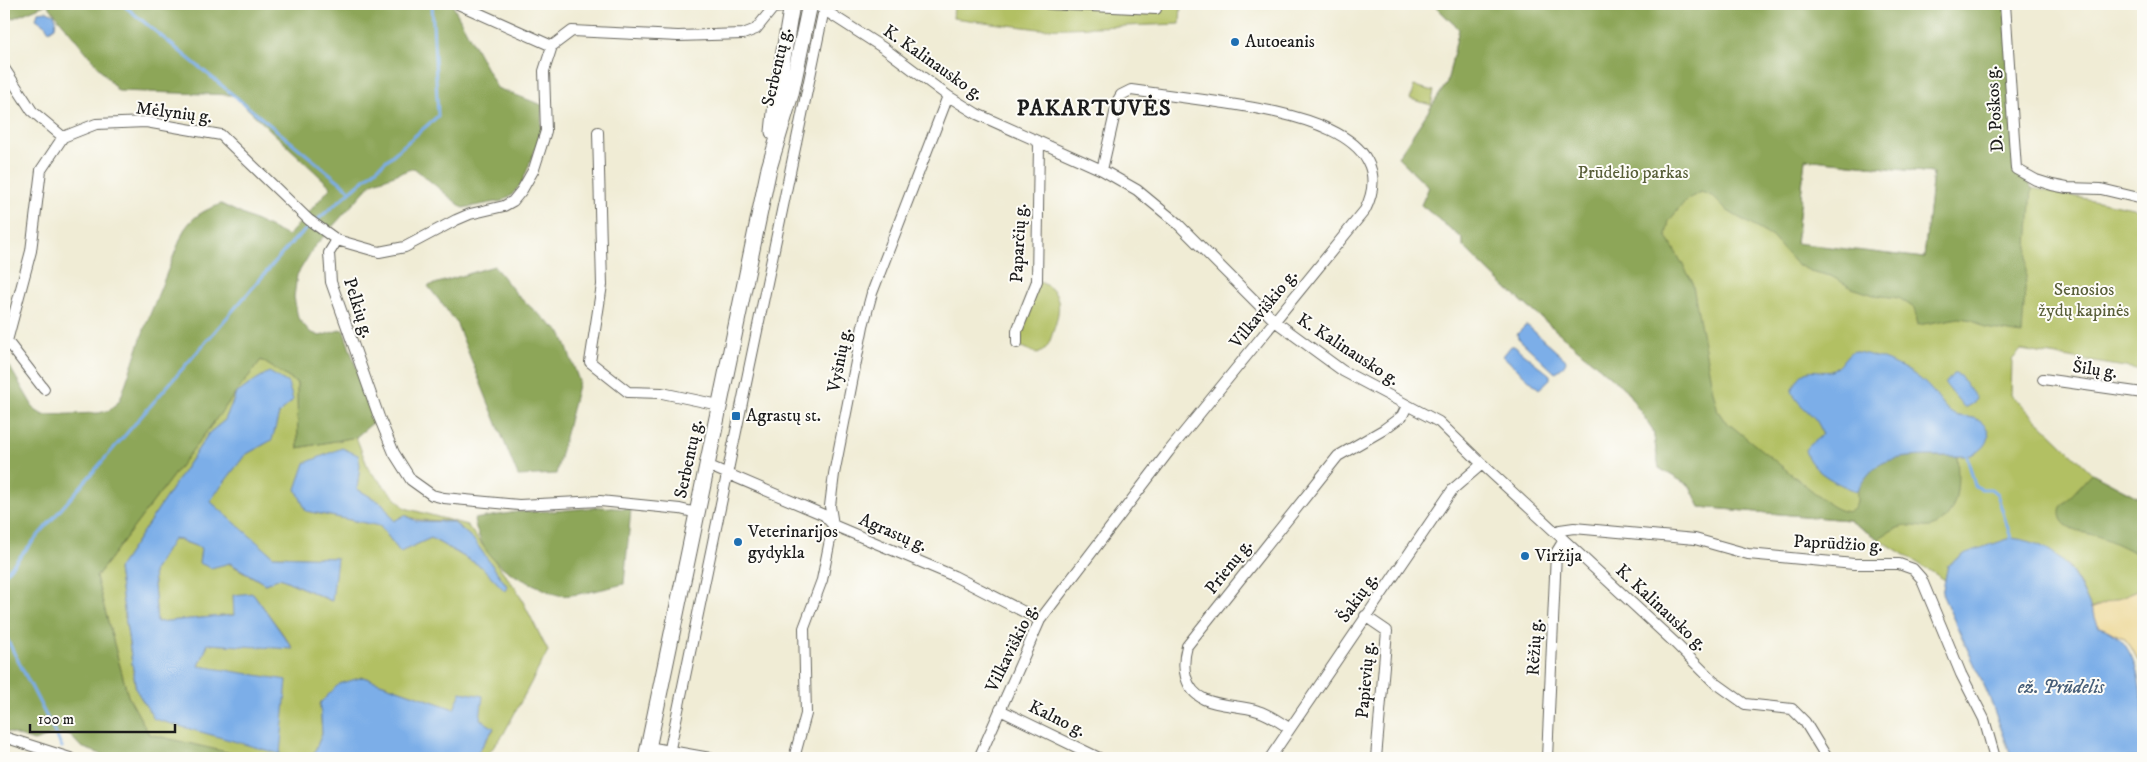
<svg xmlns="http://www.w3.org/2000/svg" width="2147" height="762" font-family="'IM FELL DW Pica',serif">
<style>
.green{fill:#b2c063;stroke:#676e40;fill-rule:evenodd}
.forest{fill:#8da659;stroke:#54613a;fill-rule:evenodd}
.sand{fill:#eeda9e;stroke:#857b5d}
.water{fill:#7baee8;stroke:#4c6582}
.lines{fill:none;stroke-linecap:round;stroke-linejoin:round}
.stream{stroke:#7baee8;stroke-width:3}
.street-casing{stroke:#66655d;stroke-width:12}
.primary-casing{stroke:#66655d;stroke-width:17}
.street{stroke:#fff;stroke-width:10}
.primary{stroke:#fff;stroke-width:15}
.poi-dot{fill:#1f6fb2;stroke:#fdfcf7;stroke-width:2}
.labels{text-anchor:middle;dominant-baseline:central;stroke-width:4;stroke-linejoin:round;paint-order:stroke}
.poi-label{font-size:18px;fill:#1c1c1c;stroke:#fdfcf7;text-anchor:start}
.street-label{font-size:18px;fill:#1c1c1c;stroke:#fdfcf7}
.park-label{font-size:18px;fill:#585e38;stroke:#fdfcf7}
.water-label{font-size:19px;font-style:italic;fill:#475e78;stroke:#fdfcf7}
.district-label{font-size:22px;font-weight:bold;letter-spacing:1px;fill:#1c1c1c;stroke:#fdfcf7}
</style>
<rect width="100%" height="100%" fill="#fdfcf7"/>
<filter id="ink" filterUnits="userSpaceOnUse"><feTurbulence type="fractalNoise" baseFrequency=".02" numOctaves="2"/><feDisplacementMap in="SourceGraphic" scale="10" xChannelSelector="R" yChannelSelector="G"/><feConvolveMatrix kernelMatrix="1 2 1 2 8 2 1 2 1" color-interpolation-filters="sRGB"/></filter>
<filter id="wash" filterUnits="userSpaceOnUse"><feTurbulence type="fractalNoise" baseFrequency=".0096" numOctaves="4" result="noise"/><feDisplacementMap in="SourceGraphic" scale="20" xChannelSelector="R" yChannelSelector="G"/><feGaussianBlur stdDeviation="1.12" result="paint"/><feColorMatrix in="noise" values="0 0 0 0 0 0 0 0 0 0 0 0 0 0 0 0 0 1.4 0 .05"/><feComposite in="paint" operator="in"/></filter>
<g filter="url(#wash)">
<rect width="100%" height="100%" fill="#f0ecd5"/>
<path class="green" d="M 954,4 L 1181,4 L 1180,24 L 1039,29 L 953,18 Z
M 1433,4 L 2016,169 L 2032,188 L 2143,210 L 2143,370 L 2021,350 L 2012,360 L 2011,395 L 2092,473 L 2143,500 L 2143,601 L 2138,590 L 2091,609 L 2081,586 L 2067,564 L 1948,565 L 1945,580 L 1848,520 L 1700,507 L 1690,486 L 1659,468 L 1653,430 L 1626,390 L 1505,287 L 1463,246 L 1463,239 L 1421,205 L 1429,187 L 1398,157 L 1447,83 L 1459,29 ZM 1805,159 L 1933,173 L 1924,258 L 1796,244 Z
M 1414,86 L 1434,91 L 1431,105 L 1410,99 Z
M 1037,281 C 1064,290 1061,309 1053,332 C 1050,341 1048,349 1038,354 L 1019,346 L 1016,337 Z
M 261,360 L 297,383 L 298,448 L 356,437 L 369,470 L 405,508 L 467,525 L 517,590 L 548,651 L 503,735 L 485,758 L 474,758 L 494,729 L 454,709 L 363,677 L 320,703 L 322,734 L 312,758 L 252,758 L 149,735 L 128,696 L 96,577 ZM 236,394 L 293,400 L 279,414 L 271,440 L 245,455 L 209,501 L 273,556 L 336,558 L 331,601 L 280,578 L 265,584 L 201,548 L 173,538 L 153,572 L 157,622 L 235,615 L 253,593 L 293,648 L 208,644 L 199,666 L 136,690 L 118,569 L 209,433 L 225,420 ZM 360,465 L 357,489 L 383,504 L 394,521 L 405,515 C 422,524 433,518 451,522 C 466,525 496,572 507,586 L 505,591 L 482,567 L 431,538 L 400,552 L 380,526 L 306,511 Z"/>
<path class="forest" d="M 4,4 L 452,4 L 497,88 L 542,105 L 541,135 L 522,183 L 511,196 L 502,201 L 463,208 L 414,168 L 372,183 L 314,247 L 297,275 L 294,297 L 298,318 L 310,332 L 320,336 L 343,329 L 375,421 L 356,437 L 298,448 L 297,383 L 261,360 L 96,577 L 128,696 L 149,734 L 252,758 L 112,758 L 81,747 L 69,734 L 55,734 L 34,741 L 4,731 L 4,357 L 35,410 L 43,415 L 99,413 L 110,410 L 120,400 L 145,327 L 184,230 C 194,215 205,210 221,204 L 288,236 L 331,187 L 233,95 L 118,91 L 47,4 L 4,22 Z
M 1433,4 L 2005,4 L 2016,169 L 2032,188 L 2022,334 L 1985,328 L 1973,320 L 1959,318 L 1918,325 L 1914,308 L 1899,298 L 1874,295 L 1852,288 L 1831,276 L 1810,271 L 1796,264 L 1772,237 L 1726,210 L 1712,196 L 1701,192 L 1686,200 L 1669,221 L 1666,235 L 1692,281 L 1713,391 L 1718,411 L 1724,420 L 1830,505 C 1840,511 1855,518 1857,500 C 1857,496 1856,493 1858,489 C 1861,482 1868,473 1874,468 C 1892,452 1934,457 1957,456 C 1959,481 1960,520 1930,527 C 1925,528 1919,526 1914,526 C 1899,525 1890,531 1878,539 L 1848,520 L 1700,507 L 1690,486 L 1659,468 L 1653,430 L 1626,390 L 1505,287 L 1463,246 L 1463,239 L 1421,205 L 1429,187 L 1398,157 L 1447,83 L 1459,29 ZM 1805,159 L 1933,173 L 1924,258 L 1796,243 Z
M 494,266 L 519,297 L 562,334 L 579,381 L 556,474 L 518,476 L 456,322 L 428,286 Z
M 2092,473 L 2143,500 L 2143,557 C 2129,550 2115,542 2100,537 C 2089,533 2075,532 2066,525 C 2060,520 2059,514 2061,507 Z
M 600,507 L 631,509 L 624,584 C 611,587 569,598 559,595 C 552,594 544,589 537,586 C 504,572 481,557 474,519 L 517,512 L 555,511 Z"/>
<path class="sand" d="M 2138,590 L 2143,601 L 2143,681 L 2140,664 L 2131,647 L 2124,638 L 2099,627 L 2091,609 Z"/>
<path class="water" d="M 47,11 L 54,14 L 56,20 L 55,27 L 49,31 L 45,25 L 36,19 L 38,12 Z
M 1525,326 L 1528,326 L 1566,360 C 1566,364 1559,372 1554,372 L 1518,338 L 1517,334 Z
M 1511,346 L 1514,346 L 1550,375 L 1550,379 L 1539,389 L 1503,356 Z
M 1852,351 C 1879,356 1908,366 1928,386 C 1936,394 1941,405 1950,412 C 1958,419 1970,415 1978,420 C 1999,433 1986,452 1967,456 C 1943,457 1895,452 1876,467 C 1868,473 1862,483 1856,491 C 1837,484 1810,471 1805,450 C 1810,442 1817,441 1822,434 C 1819,414 1798,409 1792,391 C 1806,355 1823,380 1836,368 C 1843,362 1845,356 1852,351 Z
M 269,372 L 288,383 L 293,400 L 279,414 L 272,440 L 245,455 L 210,501 L 273,556 L 337,558 L 332,601 L 280,578 L 265,584 L 230,563 L 211,568 L 199,563 L 201,548 L 174,538 L 153,572 L 157,622 L 234,615 L 233,595 L 253,593 L 293,649 L 208,644 L 199,666 L 287,680 L 280,754 L 154,719 L 136,690 L 118,569 L 209,433 L 225,420 L 236,394 L 257,379 Z
M 1953,374 L 1956,374 L 1960,376 L 1976,398 L 1974,403 L 1967,407 L 1964,407 L 1945,384 Z
M 342,448 L 358,455 L 360,465 L 357,489 L 383,504 L 394,521 L 405,515 L 416,521 L 453,522 L 473,539 L 507,586 L 505,591 L 482,567 L 431,538 L 400,552 L 380,526 L 306,511 L 296,489 L 305,463 Z
M 2011,538 C 2067,544 2079,582 2099,627 C 2147,640 2143,714 2143,758 L 2012,758 L 1988,694 L 1942,594 L 1948,565 L 1966,553 Z
M 363,677 L 454,709 L 461,692 L 483,696 L 480,719 L 494,728 L 474,758 L 312,758 L 322,734 L 320,703 L 339,684 Z"/>
<g class="lines">
<path class="stream" d="M 122,4 L 351,191
M 1967,456 L 1975,486 L 1982,489 L 1991,489 L 1997,494 L 2011,538
M 4,575 L 294,240 L 438,116 L 432,4
M 4,633 L 62,747"/>
</g>
</g>
<g filter="url(#ink)">
<g class="lines">
<g class="street-casing">
<path id="street" d="M 458,4 L 552,46 L 544,71 L 546,131 L 534,169 L 522,190 L 513,201 L 504,206 L 470,214 L 456,220 L 405,247 L 379,252 L 337,240 L 329,253 L 331,282 L 379,417 L 394,453 L 411,480 L 432,495 L 444,498 L 519,505 L 600,501 L 680,509 L 697,513
M 815,4 L 885,49 L 948,96 L 977,114 L 1102,170 L 1137,190 L 1177,223 L 1276,322 L 1343,371 L 1439,422 L 1482,464 L 1675,643 L 1713,681 L 1745,704 L 1792,709 L 1805,722 L 1827,758
M 1048,4 L 1156,9
M 2005,4 L 2016,169 L 2036,180 L 2052,185 L 2067,188 L 2101,189 L 2143,199
M 552,46 L 572,31 L 678,36 L 743,34 L 756,29 L 773,8 L 791,6
M 4,68 L 32,111 L 63,137
M 598,132 L 602,285 L 590,362 L 628,392 L 662,393 L 719,405
M 1017,343 L 1017,331 L 1037,281 L 1039,142
M 2043,379 L 2143,393
M 44,389 L 7,341 L 31,251 L 41,170 L 63,137 L 96,124 L 146,122 L 221,135 L 309,220 L 337,240
M 707,465 L 824,515 L 833,525 L 954,576 L 1040,620
M 1557,533 L 1560,530 L 1574,528 L 1695,539 L 1748,554 L 1854,564 L 1899,564 L 1913,569 L 1921,578 L 1961,674 L 1984,719 L 1995,758
M 1365,616 L 1387,631 L 1376,758
M 1000,710 L 1099,758
M 1289,728 C 1279,722 1269,714 1258,711 C 1232,702 1195,710 1186,677 C 1183,666 1184,657 1187,646 L 1338,456 L 1383,430 L 1402,416 L 1407,406
M 4,737 L 70,758
M 648,747 L 710,758
M 668,758 L 824,9
M 794,758 L 806,714 L 804,628 L 822,580 L 833,525 L 830,506 L 834,474 L 863,326 L 872,293 L 948,96
M 979,758 L 1040,620 L 1169,451 L 1365,210 C 1406,127 1269,110 1218,102 C 1189,98 1160,94 1131,90 L 1121,95 L 1118,100 L 1102,170
M 1270,758 L 1453,489 L 1482,464
M 1547,758 L 1556,553 L 1564,540"/>
</g>
<g class="primary-casing">
<path id="primary" d="M 773,132 L 777,93 L 792,4
M 646,758 L 769,168 L 791,94 L 810,4"/>
</g>
<use href="#street" class="street"/>
<use href="#primary" class="primary"/>
</g>
</g>
<g class="poi-dot">
<circle cx="1235" cy="42" r="5"/>
<rect x="731" y="411" width="10" height="10" rx="2.5"/>
<circle cx="738" cy="542" r="5"/>
<circle cx="1525" cy="556" r="5"/>
</g>
<g class="labels">
<g class="poi-label">
<text x="1245" y="42">Autoeanis</text>
<text x="746" y="416">Agrastų st.</text>
<text x="748" y="532">Veterinarijos<tspan x="748" dy="21">gydykla</tspan></text>
<text x="1535" y="556">Viržija</text>
</g>
<g class="street-label">
<text transform="translate(933 63) rotate(35)">K. Kalinausko g.</text>
<text transform="translate(777 67) rotate(-77)">Serbentų g.</text>
<text transform="translate(1995 109) rotate(-94)">D. Poškos g.</text>
<text transform="translate(174 113) rotate(7)">Mėlynių g.</text>
<text transform="translate(1019 243) rotate(-87)">Paparčių g.</text>
<text transform="translate(358 308) rotate(72)">Pelkių g.</text>
<text transform="translate(1264 309) rotate(-51)">Vilkaviškio g.</text>
<text transform="translate(1348 350) rotate(33)">K. Kalinausko g.</text>
<text transform="translate(840 360) rotate(-79)">Vyšnių g.</text>
<text transform="translate(2095 370) rotate(8)">Šilų g.</text>
<text transform="translate(689 459) rotate(-78)">Serbentų g.</text>
<text transform="translate(893 533) rotate(23)">Agrastų g.</text>
<text transform="translate(1838 544) rotate(3)">Paprūdžio g.</text>
<text transform="translate(1229 567) rotate(-52)">Prienų g.</text>
<text transform="translate(1358 598) rotate(-55)">Šakių g.</text>
<text transform="translate(1661 608) rotate(43)">K. Kalinausko g.</text>
<text transform="translate(1535 647) rotate(-87)">Rėžių g.</text>
<text transform="translate(1012 648) rotate(-64)">Vilkaviškio g.</text>
<text transform="translate(1366 680) rotate(-85)">Papievių g.</text>
<text transform="translate(1057 719) rotate(26)">Kalno g.</text>
</g>
<g class="park-label">
<text x="1633" y="173">Prūdelio parkas</text>
<text x="2084" y="290">Senosios<tspan x="2084" dy="21">žydų kapinės</tspan></text>
</g>
<g class="water-label">
<text x="2061" y="687">ež. Prūdelis</text>
</g>
<g class="district-label">
<text x="1094" y="108">PAKARTUVĖS</text>
</g>
</g>
<rect width="2147" height="762" fill="none" stroke="#fdfcf7" stroke-width="20"/>
<path d="M30 724v8h145v-8" fill="none" stroke="#1c1c1c" stroke-width="2.5"/>
<text x="38" y="724" font-size="15" fill="#1c1c1c" stroke="#fdfcf7" stroke-width="4" paint-order="stroke">100 m</text>
</svg>
